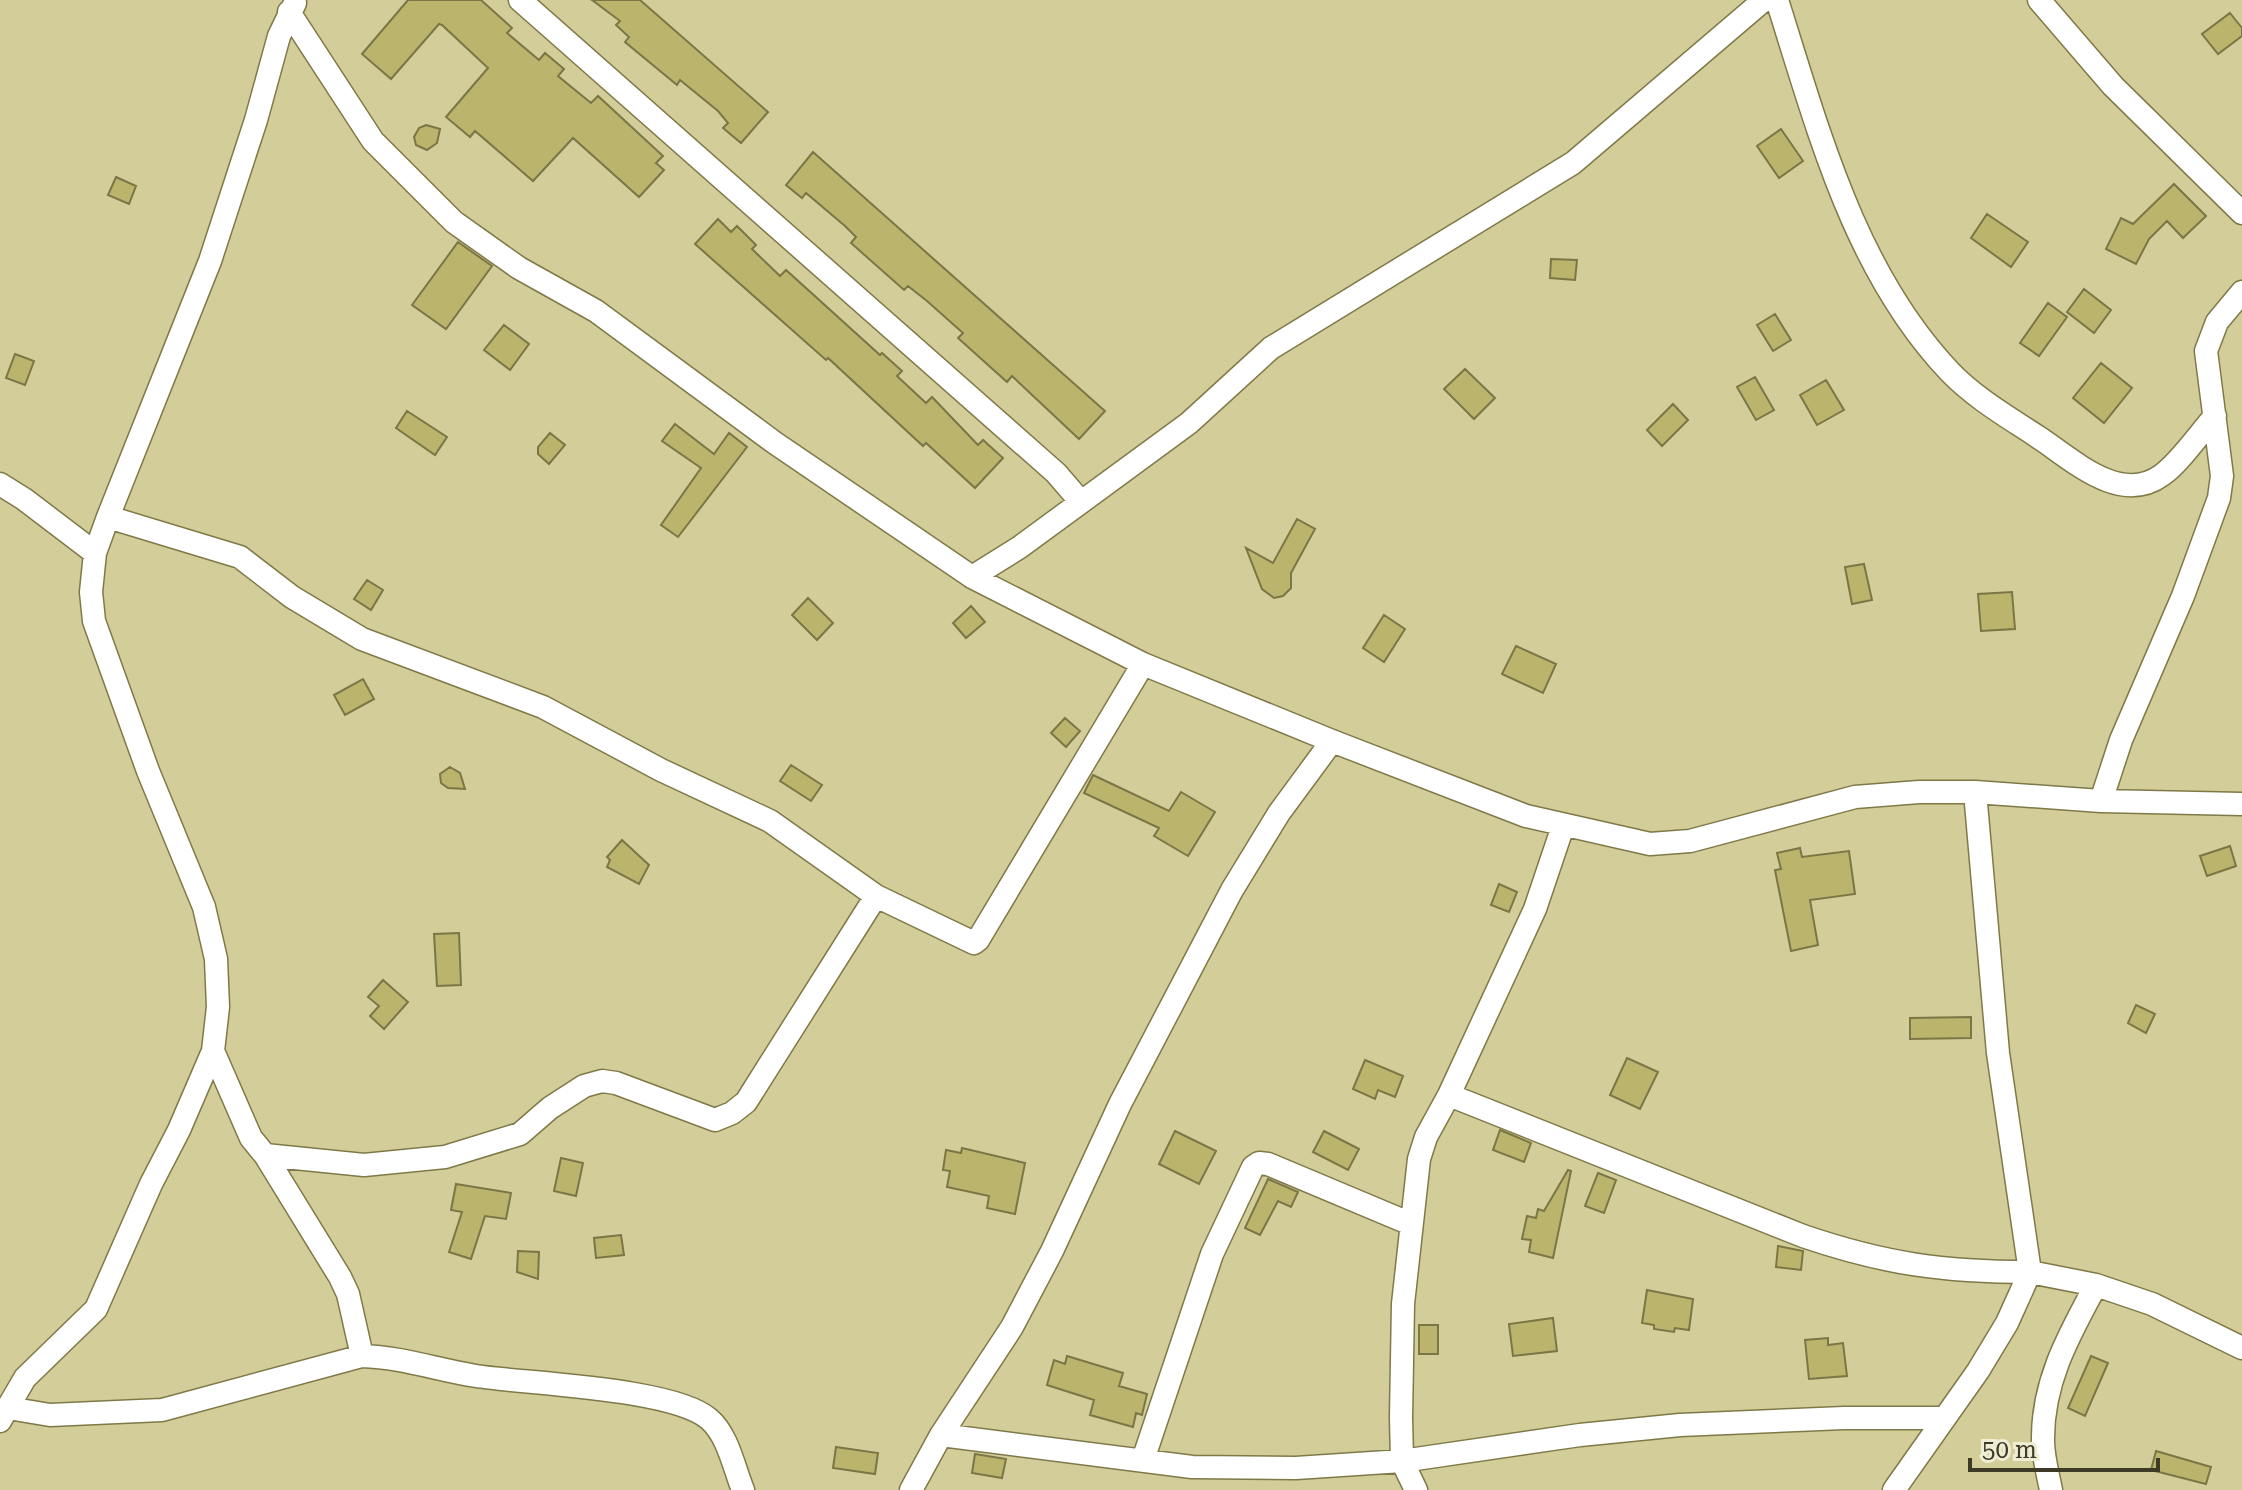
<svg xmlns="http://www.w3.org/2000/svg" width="2242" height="1490" font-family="'Roboto Serif',serif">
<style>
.building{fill:#bbb46d;stroke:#7b7645;stroke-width:2}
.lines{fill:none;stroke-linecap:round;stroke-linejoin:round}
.street-casing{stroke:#7f7948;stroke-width:25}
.street{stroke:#fff;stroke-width:22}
</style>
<rect width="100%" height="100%" fill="#d2cd99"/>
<path class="building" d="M 408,0 L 481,0 L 512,28 L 507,33 L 539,60 L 545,53 L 564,69 L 558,76 L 591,103 L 598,96 L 663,156 L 656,163 L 664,170 L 639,197 L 573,138 L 533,181 L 475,131 L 470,137 L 446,117 L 488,68 L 442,25 L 439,24 L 391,79 L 362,54 Z
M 592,0 L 640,0 L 768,112 L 741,143 L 723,128 L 728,123 L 718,111 L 680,80 L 677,85 L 625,42 L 629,37 L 616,25 L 620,21 Z
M 2230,13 L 2242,28 L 2242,36 L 2218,54 L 2202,34 Z
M 426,125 L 440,129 L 437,143 L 427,150 L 416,145 L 414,137 L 419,128 Z
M 1781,129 L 1803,161 L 1779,178 L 1757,146 Z
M 813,152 L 1105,411 L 1079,439 L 1012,376 L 1007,382 L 958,338 L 963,333 L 927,301 L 908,286 L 904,290 L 851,243 L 856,237 L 845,226 L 806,193 L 802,198 L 786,185 Z
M 116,177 L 136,186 L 129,204 L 108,195 Z
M 2174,184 L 2206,216 L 2183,238 L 2167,221 L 2149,239 L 2136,264 L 2106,249 L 2121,218 L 2133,224 Z
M 1987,214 L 2028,242 L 2011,267 L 1971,238 Z
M 718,219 L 731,232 L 737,226 L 756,245 L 752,249 L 780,276 L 786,270 L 880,355 L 882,353 L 902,371 L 897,376 L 926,403 L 932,397 L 978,445 L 983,440 L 1003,458 L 975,488 L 926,443 L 923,446 L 828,358 L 826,360 L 695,244 Z
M 458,242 L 492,266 L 446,329 L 412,305 Z
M 1551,259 L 1577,260 L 1575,280 L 1550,278 Z
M 2084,289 L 2111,310 L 2094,333 L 2067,312 Z
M 2048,303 L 2067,317 L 2039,356 L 2020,343 Z
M 1775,314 L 1791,340 L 1773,351 L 1757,325 Z
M 504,325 L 529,344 L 510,370 L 484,350 Z
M 15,354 L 34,361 L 25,385 L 6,378 Z
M 2101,363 L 2132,388 L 2104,423 L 2073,398 Z
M 1465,369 L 1495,398 L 1474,419 L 1444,389 Z
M 1755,377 L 1774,410 L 1756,420 L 1737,387 Z
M 1826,380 L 1844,410 L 1817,425 L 1800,395 Z
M 1673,404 L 1688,420 L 1662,446 L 1647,430 Z
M 407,411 L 447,437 L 435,455 L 396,428 Z
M 675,424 L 714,454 L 729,433 L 747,447 L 678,537 L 661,525 L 701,468 L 662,441 Z
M 550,433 L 565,445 L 549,464 L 538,454 L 538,447 Z
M 1297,519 L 1315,529 L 1291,573 L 1291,588 L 1283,596 L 1274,598 L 1262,589 L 1246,548 L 1273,563 Z
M 1864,564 L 1872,600 L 1852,604 L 1845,567 Z
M 367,580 L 383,590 L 371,610 L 354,599 Z
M 2012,592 L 2015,629 L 1981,631 L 1978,594 Z
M 808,598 L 833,623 L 817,640 L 792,615 Z
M 971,606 L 985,622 L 966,638 L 953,623 Z
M 1384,615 L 1405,629 L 1384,662 L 1363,648 Z
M 1516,646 L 1556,664 L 1543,693 L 1502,674 Z
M 363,679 L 374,699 L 345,715 L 334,695 Z
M 1065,718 L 1080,731 L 1066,747 L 1051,733 Z
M 791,765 L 822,785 L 811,801 L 780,781 Z
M 450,767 L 460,773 L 465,789 L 448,788 L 441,783 L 440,774 Z
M 1093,775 L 1169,811 L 1181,792 L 1215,812 L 1188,856 L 1154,836 L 1159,828 L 1084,793 Z
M 622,840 L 649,865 L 639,884 L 607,867 L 610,860 L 607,857 Z
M 2230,846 L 2236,866 L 2207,876 L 2200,856 Z
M 1800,848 L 1802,857 L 1849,851 L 1855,894 L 1810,900 L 1818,945 L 1791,951 L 1775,870 L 1781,869 L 1777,853 Z
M 1499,884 L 1517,892 L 1509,912 L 1491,905 Z
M 459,933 L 461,985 L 437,986 L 434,934 Z
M 383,980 L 408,1002 L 384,1029 L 370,1016 L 379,1006 L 368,997 Z
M 2136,1005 L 2155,1014 L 2146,1033 L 2128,1023 Z
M 1971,1017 L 1971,1038 L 1910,1039 L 1910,1018 Z
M 1627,1058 L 1658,1072 L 1640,1109 L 1610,1095 Z
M 1365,1060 L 1403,1076 L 1395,1097 L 1378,1090 L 1375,1099 L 1353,1089 Z
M 1500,1130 L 1531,1143 L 1524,1162 L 1493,1150 Z
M 1175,1131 L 1216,1151 L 1199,1184 L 1159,1164 Z
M 1324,1131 L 1359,1149 L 1348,1170 L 1313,1152 Z
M 962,1148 L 1025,1163 L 1015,1214 L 987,1208 L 989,1196 L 947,1187 L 950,1171 L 943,1170 L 946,1150 L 961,1153 Z
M 561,1158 L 583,1163 L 576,1196 L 554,1191 Z
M 1568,1170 L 1571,1171 L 1553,1258 L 1529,1252 L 1531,1240 L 1522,1239 L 1527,1216 L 1536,1218 L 1538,1209 L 1544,1211 Z
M 1598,1173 L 1616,1180 L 1604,1213 L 1585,1206 Z
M 1268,1179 L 1298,1192 L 1291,1207 L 1278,1201 L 1260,1235 L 1245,1228 Z
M 456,1184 L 511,1193 L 506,1219 L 485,1216 L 471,1259 L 449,1252 L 462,1212 L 451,1210 Z
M 621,1235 L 624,1255 L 596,1258 L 594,1238 Z
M 1778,1246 L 1803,1251 L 1801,1270 L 1776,1267 Z
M 518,1251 L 539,1252 L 538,1279 L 517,1272 Z
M 1647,1290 L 1693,1299 L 1689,1330 L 1675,1328 L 1674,1332 L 1654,1329 L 1654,1325 L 1642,1323 Z
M 1553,1318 L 1557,1351 L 1513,1356 L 1509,1324 Z
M 1419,1325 L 1438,1325 L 1438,1354 L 1419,1354 Z
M 1828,1338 L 1828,1345 L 1843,1343 L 1847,1376 L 1809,1379 L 1805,1340 Z
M 1067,1356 L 1123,1373 L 1119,1386 L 1147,1394 L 1142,1415 L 1136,1413 L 1133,1427 L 1090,1415 L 1094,1400 L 1047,1385 L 1054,1360 L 1065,1364 Z
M 2091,1356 L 2108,1363 L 2085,1416 L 2068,1408 Z
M 836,1447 L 878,1453 L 875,1474 L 833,1468 Z
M 2156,1451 L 2211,1467 L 2206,1484 L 2151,1470 Z
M 975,1454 L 1006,1459 L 1002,1478 L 972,1473 Z"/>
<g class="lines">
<g class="street-casing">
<path id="street" d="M 520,0 L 1056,473 L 1081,502
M 1777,0 C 1818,129 1854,271 1950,372 C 1975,398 2008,417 2038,437 C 2072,459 2120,506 2162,475 C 2180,462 2199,434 2215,416
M 2039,0 L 2113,86 L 2242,213
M 289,12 L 373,141 L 454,222 L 519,268 L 596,311 L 775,443 L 972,577 L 1143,664 L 1332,741 L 1526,816 L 1650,844 L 1690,841 L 1855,797 L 1919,792 L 1975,792 L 2101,801 L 2242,804
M 0,484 L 24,499 L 95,553
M 108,517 L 240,557 L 292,597 L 362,639 L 543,707 L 661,770 L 770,821 L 876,896 L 974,943 L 978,940 L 1143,664
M 972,577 L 1020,547 L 1189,423 L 1271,348 L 1573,163 L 1764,0
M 1975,792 L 1998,1053 L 2030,1272 L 2096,1285 L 2152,1304 L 2242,1348
M 2101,801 L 2121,740 L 2183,596 L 2219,498 L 2222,476 L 2206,351 L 2217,322 L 2242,292
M 213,1051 L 251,1138 L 265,1155 L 340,1277 L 348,1294 L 362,1356
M 1449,1095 L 1535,909 L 1563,826
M 265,1155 L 364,1165 L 445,1157 L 520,1134 L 550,1108 L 584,1086 L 602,1081 L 616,1083 L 715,1120 L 732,1113 L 746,1102 L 876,896
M 8,1408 L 50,1415 L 162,1410 L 362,1356 C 401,1357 438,1370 476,1376 C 528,1384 673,1388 709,1419 C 728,1435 734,1468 743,1490
M 0,1421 L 25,1378 L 96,1309 L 151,1184 L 179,1130 L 213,1051 L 218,1007 L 216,959 L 204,907 L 148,771 L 94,621 L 91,592 L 95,553 L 108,517 L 210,261 L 256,120 L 279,36 L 295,3
M 941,1435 L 1192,1467 L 1296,1468 L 1402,1461 L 1580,1435 L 1680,1425 L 1844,1418 L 1944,1418
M 1143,1460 L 1212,1254 L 1253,1167 L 1259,1163 L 1268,1164 L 1411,1224
M 911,1490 L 941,1435 L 1012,1327 L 1052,1251 L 1120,1104 L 1232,890 L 1279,813 L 1332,741
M 1416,1490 L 1402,1461 L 1401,1417 L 1403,1304 L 1419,1159 L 1426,1137 L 1449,1095 L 1803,1236 C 1885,1264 1944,1272 2030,1272 L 2007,1323 L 1978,1371 L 1894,1490
M 2051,1490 C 2048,1474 2043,1457 2043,1441 C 2042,1382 2069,1335 2096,1285"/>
</g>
<use href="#street" class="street"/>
</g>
<path d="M1970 1458v12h188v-12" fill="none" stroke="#3d3a25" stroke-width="4"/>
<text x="1982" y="1458" font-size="24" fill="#3d3a25" stroke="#efedd3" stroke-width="6" paint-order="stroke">50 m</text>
</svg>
